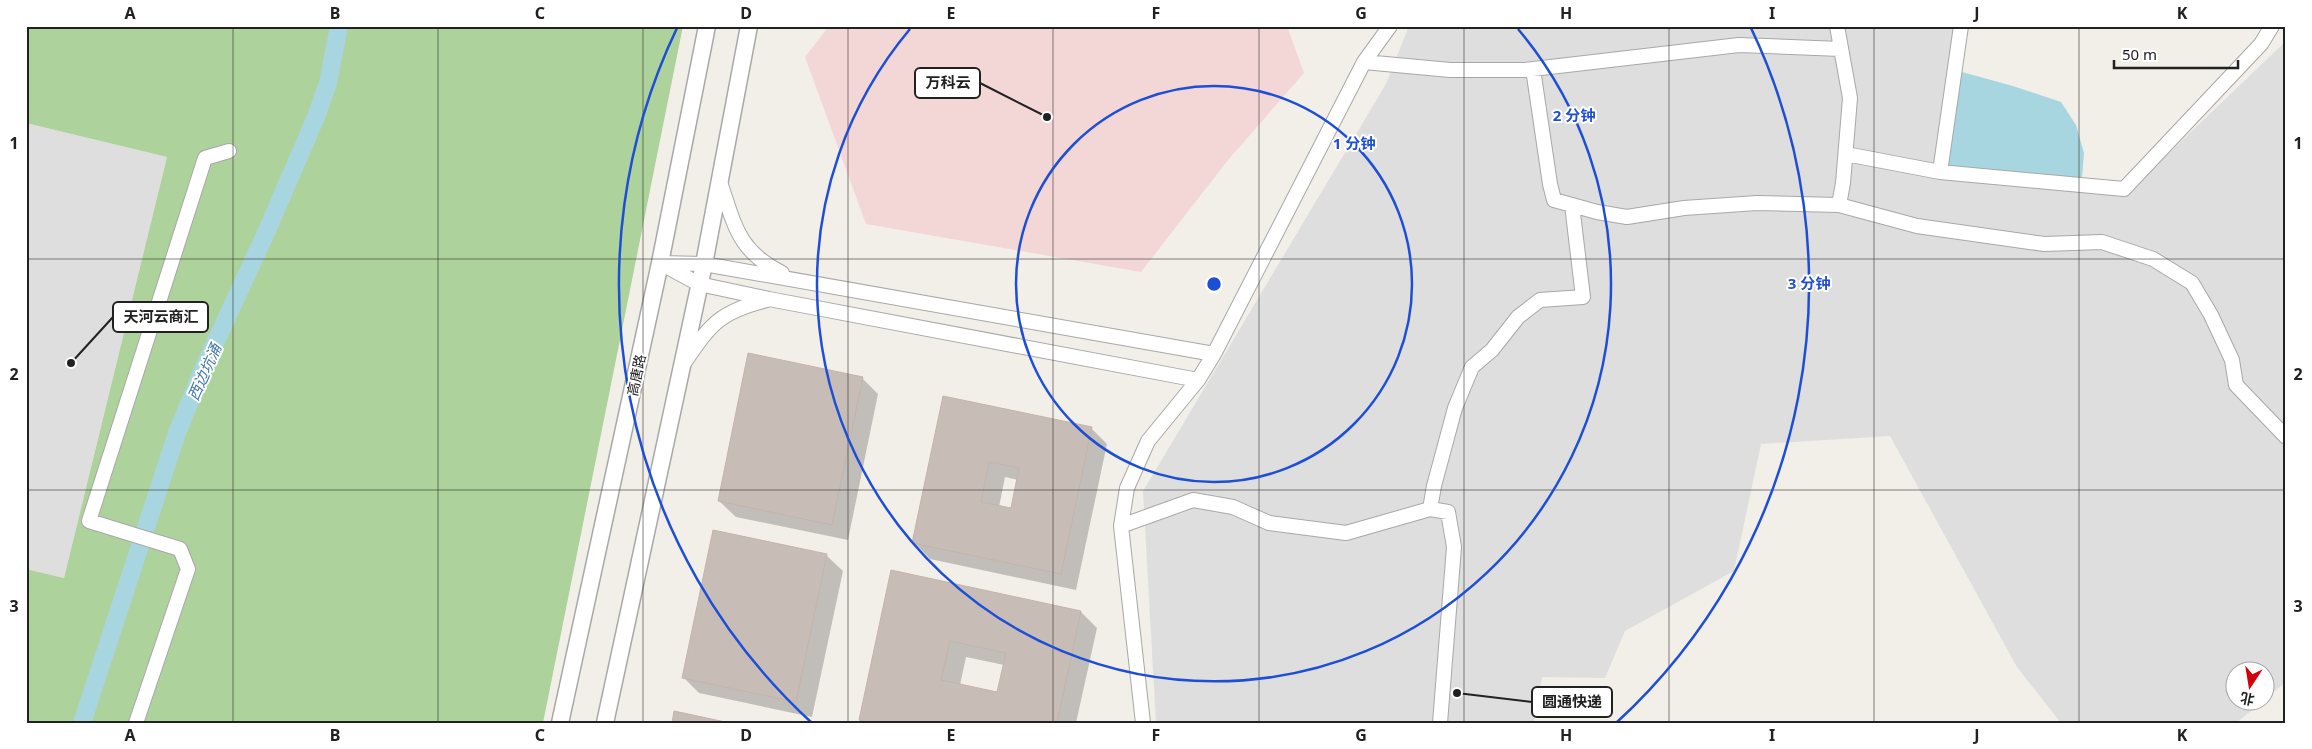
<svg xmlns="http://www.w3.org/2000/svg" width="2312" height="749" font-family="'Noto Sans','Noto Sans SC',sans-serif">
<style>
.residential{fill:#dfdede}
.commercial{fill:#f3d7d7}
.forest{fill:#aed29b}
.water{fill:#a7d6e1}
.shadow{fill:#0003;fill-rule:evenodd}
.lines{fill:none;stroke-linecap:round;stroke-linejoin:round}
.canal{stroke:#a7d6e1;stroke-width:18}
.building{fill:#c7bdb6;stroke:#c4b4a9;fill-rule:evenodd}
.minor-casing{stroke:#a8a8a8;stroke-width:16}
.tertiary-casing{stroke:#a8a8a8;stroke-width:19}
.minor{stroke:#fff;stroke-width:14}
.tertiary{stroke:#fff;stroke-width:16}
.grid{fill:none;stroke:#212121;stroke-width:1;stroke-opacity:0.55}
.ring{fill:none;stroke:#1d4ed8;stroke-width:2.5}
.labels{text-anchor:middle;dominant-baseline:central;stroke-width:4;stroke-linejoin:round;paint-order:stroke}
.street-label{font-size:14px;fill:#212121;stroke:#fff}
.water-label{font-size:15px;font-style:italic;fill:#4279a6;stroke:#fff}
.centre{fill:#1d4ed8;stroke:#fff;stroke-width:2.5}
.ring-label{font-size:15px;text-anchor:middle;font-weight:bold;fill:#1d4ed8;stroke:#fff;stroke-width:4;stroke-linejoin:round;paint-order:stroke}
.leader{fill:none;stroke:#212121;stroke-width:2}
.callout-dot{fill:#212121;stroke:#fff;stroke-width:2}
.callout{fill:#fff;stroke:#212121;stroke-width:2}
.callout-label{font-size:15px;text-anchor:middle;font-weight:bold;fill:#212121}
.neatline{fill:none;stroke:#212121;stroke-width:2}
.grid-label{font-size:16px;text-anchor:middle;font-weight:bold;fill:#212121}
</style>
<rect width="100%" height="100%" fill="#f2eee8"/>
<path class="residential" d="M 1409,26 L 1965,26 L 1939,179 L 2124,196 L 2286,41 L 2286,682 L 2265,699 L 2264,672 L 2234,672 L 2234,702 L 2262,702 L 2236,723 L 2061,723 L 2017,667 L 1890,436 L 1761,444 L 1734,571 L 1625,631 L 1605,678 L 1542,677 L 1534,723 L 1156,723 L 1143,491 L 1386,84 Z
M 26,123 L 167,157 L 64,578 L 26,569 Z"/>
<path class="commercial" d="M 829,26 L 1287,26 L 1304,73 L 1228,160 L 1141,272 L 866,224 L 805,57 Z"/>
<path class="forest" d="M 26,26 L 683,26 L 543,723 L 26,723 L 26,569 L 64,578 L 167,157 L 26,123 Z"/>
<path class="water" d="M 1962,72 L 2013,86 L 2061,102 L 2076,125 L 2084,153 L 2082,178 L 1947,167 Z"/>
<path class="shadow" d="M 862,378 L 878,394 L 848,540 L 736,517 L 719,501 Z
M 944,397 L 1091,428 L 1107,444 L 1076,590 L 930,559 L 914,542 ZM 1005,477 L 1018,480 L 1012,509 L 999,507 Z
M 826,555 L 843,571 L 812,717 L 699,693 L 683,677 Z
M 892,572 L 1081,612 L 1097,628 L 1076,723 L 864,723 L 860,720 ZM 966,657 L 1004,665 L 998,694 L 960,685 Z"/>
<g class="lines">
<path class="canal" d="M 82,723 L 177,433 L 205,365 L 265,235 L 316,117 L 328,83 L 339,26"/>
</g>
<path class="building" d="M 748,353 L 863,377 L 832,525 L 718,501 Z
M 943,396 L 1092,427 L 1061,574 L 912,543 ZM 989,462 L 1019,468 L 1011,508 L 981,502 Z
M 713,530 L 827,554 L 796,702 L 682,678 Z
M 891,570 L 1081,611 L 1057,723 L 872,723 L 859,720 ZM 950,641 L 1006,653 L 997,692 L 941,680 Z
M 674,711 L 730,723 L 672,723 Z"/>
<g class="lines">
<g class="minor-casing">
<path id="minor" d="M 1364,62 L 1450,70 L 1524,70 L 1739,45 L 1841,49
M 1533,69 L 1550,184 L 1554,200 L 1597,212 L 1627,217 L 1684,208 L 1757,203 L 1839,205 L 1843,183 L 1850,98 L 1837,26
M 1846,154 L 1940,172 L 2124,189 L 2261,44 L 2272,26
M 1940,172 L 1961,26
M 720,182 C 735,226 738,251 782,273
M 1839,205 L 1917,226 L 2044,244 L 2102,242 L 2153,259 L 2192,283 L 2211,315 L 2232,360 L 2236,385 L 2286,437
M 684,363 C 711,324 719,312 767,300
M 1198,380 L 769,299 L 699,284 L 660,263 L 704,264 L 1214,354
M 1121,526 L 1193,500 L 1233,507 L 1269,523 L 1346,533 L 1430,509
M 136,723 L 188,569 L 180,549 L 89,521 L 205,158 L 229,151
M 1143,723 L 1121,526 L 1127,488 L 1148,441 L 1198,380 L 1214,354 L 1364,62 L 1390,26
M 1440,723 L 1454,547 L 1448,512 L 1430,509 L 1434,486 L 1455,408 L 1472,367 L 1492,350 L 1518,317 L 1540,300 L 1583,297 L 1572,205"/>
</g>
<g class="tertiary-casing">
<path id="tertiary" d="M 560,723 L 660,263 L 707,26
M 605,723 L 704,264 L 749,26"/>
</g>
<use href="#minor" class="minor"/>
<use href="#tertiary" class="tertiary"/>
</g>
<path class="grid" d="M 233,26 L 233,723M 438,26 L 438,723M 643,26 L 643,723M 848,26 L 848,723M 1053,26 L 1053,723M 1259,26 L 1259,723M 1464,26 L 1464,723M 1669,26 L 1669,723M 1874,26 L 1874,723M 2079,26 L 2079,723M 26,259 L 2286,259M 26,490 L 2286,490"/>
<g class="ring">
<circle cx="1214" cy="284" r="198"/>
<path d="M1518 29A397 397 0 1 1 910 29"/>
<path d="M812 723A595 595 0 0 1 677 28M1751 28A595 595 0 0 1 1616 723"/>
</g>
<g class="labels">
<g class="street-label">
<text transform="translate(636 375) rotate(-78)">高唐路</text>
</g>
<g class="water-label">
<text transform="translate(204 372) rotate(-66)">西边坑涌</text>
</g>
</g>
<circle cx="1214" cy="284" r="8" class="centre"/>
<g class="ring-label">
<text x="1574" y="121">2 分钟</text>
<text x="1354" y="149">1 分钟</text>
<text x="1809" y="289">3 分钟</text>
</g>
<path class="leader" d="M1047 117L980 83M71 363L113 317M1457 693L1532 702"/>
<g class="callout-dot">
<circle cx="1047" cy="117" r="5"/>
<circle cx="71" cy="363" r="5"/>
<circle cx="1457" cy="693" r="5"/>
</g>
<g class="callout">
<rect x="915" y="68" width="65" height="30" rx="5"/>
<rect x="113" y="302" width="95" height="30" rx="5"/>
<rect x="1532" y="687" width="80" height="30" rx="5"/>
</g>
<g class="callout-label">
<text x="948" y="88">万科云</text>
<text x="161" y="322">天河云商汇</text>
<text x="1572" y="707">圆通快递</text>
</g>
<rect width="2312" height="749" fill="none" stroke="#ffffff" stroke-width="55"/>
<g transform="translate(2250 686) rotate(192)"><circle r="24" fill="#ffffff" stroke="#a6a6a6"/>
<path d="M0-4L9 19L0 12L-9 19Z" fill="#d2000a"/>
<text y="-8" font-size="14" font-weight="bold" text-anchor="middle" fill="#212121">北</text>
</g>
<path d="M2114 60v8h124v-8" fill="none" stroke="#212121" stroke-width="2.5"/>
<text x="2122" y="60" font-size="15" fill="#212121" stroke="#ffffff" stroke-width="4" paint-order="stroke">50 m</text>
<rect x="28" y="28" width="2256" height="694" class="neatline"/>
<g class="grid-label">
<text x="130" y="19">A</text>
<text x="335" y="19">B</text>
<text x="540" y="19">C</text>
<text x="746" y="19">D</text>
<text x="951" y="19">E</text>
<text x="1156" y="19">F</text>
<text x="1361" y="19">G</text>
<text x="1566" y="19">H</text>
<text x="1772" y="19">I</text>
<text x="1977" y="19">J</text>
<text x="2182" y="19">K</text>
<text x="14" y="149">1</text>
<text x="2298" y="149">1</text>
<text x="14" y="380">2</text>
<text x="2298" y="380">2</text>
<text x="14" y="612">3</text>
<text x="2298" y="612">3</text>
<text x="130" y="741">A</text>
<text x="335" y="741">B</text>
<text x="540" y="741">C</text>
<text x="746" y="741">D</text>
<text x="951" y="741">E</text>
<text x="1156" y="741">F</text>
<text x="1361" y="741">G</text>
<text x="1566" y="741">H</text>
<text x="1772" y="741">I</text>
<text x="1977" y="741">J</text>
<text x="2182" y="741">K</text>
</g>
</svg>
